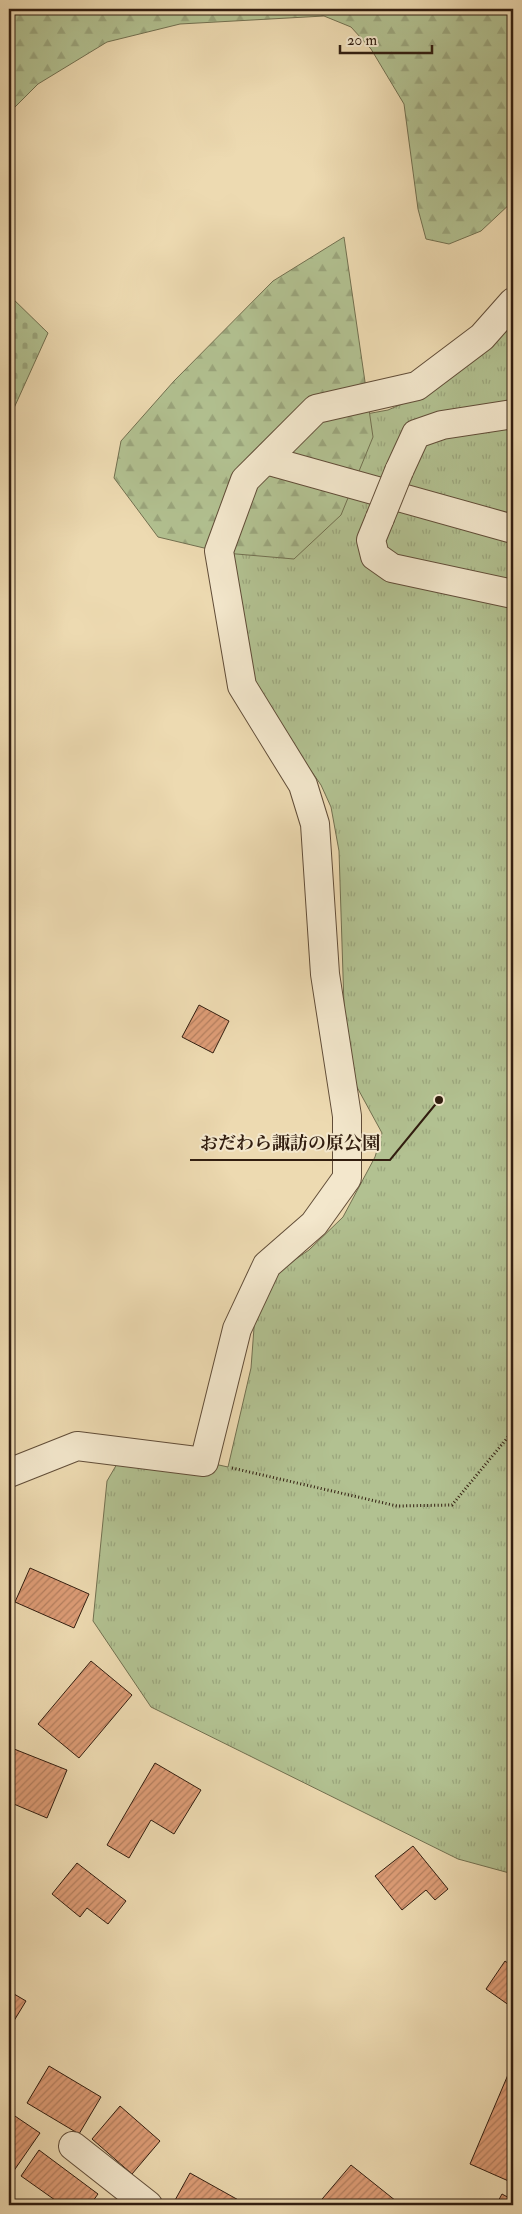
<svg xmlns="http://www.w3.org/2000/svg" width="522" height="2214" font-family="'IM FELL Double Pica','Noto Serif JP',serif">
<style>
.grass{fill:url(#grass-tufts);stroke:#727050}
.forest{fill:url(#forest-firs);stroke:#727050}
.cemetery{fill:url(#cemetery-stones);stroke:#727050}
.building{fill:url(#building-hatch);stroke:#321e10}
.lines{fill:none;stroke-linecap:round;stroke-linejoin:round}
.minor-casing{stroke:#614d38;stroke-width:30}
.path{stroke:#321e10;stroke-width:3;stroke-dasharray:1 2.5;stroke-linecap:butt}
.minor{stroke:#f3e7cc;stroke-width:28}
.minor-bridge-casing{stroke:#614d38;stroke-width:30;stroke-linecap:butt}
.minor-bridge{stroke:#f3e7cc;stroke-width:28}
.leader{fill:none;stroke:#321e10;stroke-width:2}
.callout-dot{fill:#321e10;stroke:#f3e7cc;stroke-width:2}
.callout-label{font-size:18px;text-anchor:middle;font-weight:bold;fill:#321e10;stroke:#f3e7cc;stroke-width:4;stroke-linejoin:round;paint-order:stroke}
</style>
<defs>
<pattern id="grass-tufts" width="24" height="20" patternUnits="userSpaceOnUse" patternTransform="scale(1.25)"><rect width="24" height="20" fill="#b2c191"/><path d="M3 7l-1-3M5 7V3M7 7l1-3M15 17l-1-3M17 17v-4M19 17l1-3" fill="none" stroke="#9aa57c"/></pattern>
<pattern id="forest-firs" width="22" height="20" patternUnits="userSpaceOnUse" patternTransform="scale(1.25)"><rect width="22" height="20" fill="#b2c191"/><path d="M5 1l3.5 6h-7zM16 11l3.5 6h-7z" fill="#9aa57c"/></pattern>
<pattern id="cemetery-stones" width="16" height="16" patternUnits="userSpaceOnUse" patternTransform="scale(1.25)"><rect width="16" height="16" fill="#b2c191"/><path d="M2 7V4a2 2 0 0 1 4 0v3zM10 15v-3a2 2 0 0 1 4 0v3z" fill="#9aa57c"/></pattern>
<pattern id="building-hatch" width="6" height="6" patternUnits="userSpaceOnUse" patternTransform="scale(1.25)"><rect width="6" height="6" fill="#dd9c76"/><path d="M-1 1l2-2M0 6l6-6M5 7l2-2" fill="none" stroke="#b47f5f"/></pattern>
</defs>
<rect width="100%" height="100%" fill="#eddab1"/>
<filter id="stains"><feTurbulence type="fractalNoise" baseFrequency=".004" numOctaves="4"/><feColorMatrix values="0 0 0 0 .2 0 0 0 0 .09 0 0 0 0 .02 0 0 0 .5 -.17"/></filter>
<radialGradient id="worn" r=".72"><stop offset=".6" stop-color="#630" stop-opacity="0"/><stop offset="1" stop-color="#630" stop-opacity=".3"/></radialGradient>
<path class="grass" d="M 513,279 L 513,1874 L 458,1859 L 151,1707 L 93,1621 L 107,1481 L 128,1445 L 228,1467 L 251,1368 L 256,1301 L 268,1278 L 309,1250 L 343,1217 L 375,1157 L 382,1133 L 346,1067 L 339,851 L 331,807 L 321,785 L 269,710 L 252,674 L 226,509 L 350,417 L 388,410 L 430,392 L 505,300 Z"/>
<path class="forest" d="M 9,9 L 513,9 L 513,201 L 481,231 L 449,244 L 426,239 L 418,209 L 404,104 L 371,49 L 351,27 L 324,16 L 180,24 L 107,42 L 38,84 L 9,113 Z
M 344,237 L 373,437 L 341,515 L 294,559 L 225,553 L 158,537 L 114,478 L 121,441 L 174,381 L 273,281 Z"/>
<path class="cemetery" d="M 9,295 L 48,333 L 9,419 Z"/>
<path class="building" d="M 199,1005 L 229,1021 L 213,1053 L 182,1037 Z
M 30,1568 L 89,1594 L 74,1628 L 15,1602 Z
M 91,1661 L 132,1695 L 79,1758 L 38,1724 Z
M 9,1747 L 67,1770 L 47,1818 L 9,1802 Z
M 155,1763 L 201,1790 L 174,1834 L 151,1820 L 129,1858 L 107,1845 Z
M 413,1846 L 448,1889 L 435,1900 L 426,1890 L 402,1910 L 375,1876 Z
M 77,1863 L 126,1901 L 108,1924 L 87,1908 L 80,1917 L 52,1894 Z
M 505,1961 L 513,1967 L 513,2008 L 486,1989 Z
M 9,1991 L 26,2001 L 9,2029 Z
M 513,2063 L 513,2183 L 470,2164 Z
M 49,2066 L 101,2097 L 79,2134 L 27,2103 Z
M 120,2106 L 160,2141 L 132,2174 L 92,2139 Z
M 9,2112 L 40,2133 L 13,2172 L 9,2169 Z
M 39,2150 L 98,2194 L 90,2205 L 62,2205 L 21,2176 Z
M 351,2165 L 401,2205 L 317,2205 Z
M 190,2173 L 242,2202 L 240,2205 L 180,2205 L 174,2202 Z
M 502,2194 L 513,2200 L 513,2205 L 496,2205 Z"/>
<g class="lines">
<g class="minor-casing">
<path id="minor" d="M 266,460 L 513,529
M 399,471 L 416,434 L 442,425 L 513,414
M 380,518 L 371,540 L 375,556 L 392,568 L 513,594
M 9,1473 L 77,1446 L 204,1462 L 237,1329 L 267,1265 L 314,1224 L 347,1178 L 347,1116 L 325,974 L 315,824 L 303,785 L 242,686 L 219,551 L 245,480 L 316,409 L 417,386 L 482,337 L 513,302
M 73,2146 L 148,2205"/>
</g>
<path class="path" d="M 232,1468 L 397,1506 L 452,1505 L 513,1431"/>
<use href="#minor" class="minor"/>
<g class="minor-bridge-casing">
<path id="minor-bridge" d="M 380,518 L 399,471"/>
</g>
<use href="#minor-bridge" class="minor-bridge"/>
</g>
<path class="leader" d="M439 1100L390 1160H190"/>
<circle class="callout-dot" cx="439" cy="1100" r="5"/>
<g class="callout-label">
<text x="290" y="1149">おだわら諏訪の原公園</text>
</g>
<rect width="522" height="2214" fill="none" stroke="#eddab1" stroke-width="30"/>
<rect x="10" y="10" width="502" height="2194" fill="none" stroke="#321e10" stroke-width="2.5"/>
<rect x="15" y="15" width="492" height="2184" fill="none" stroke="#321e10"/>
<path d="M340 45v8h92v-8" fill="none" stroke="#321e10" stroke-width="2.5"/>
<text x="347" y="45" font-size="15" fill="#321e10" stroke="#f3e7cc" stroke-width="4" paint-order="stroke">20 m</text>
<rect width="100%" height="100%" filter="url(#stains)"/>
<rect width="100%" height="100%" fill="url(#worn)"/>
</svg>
